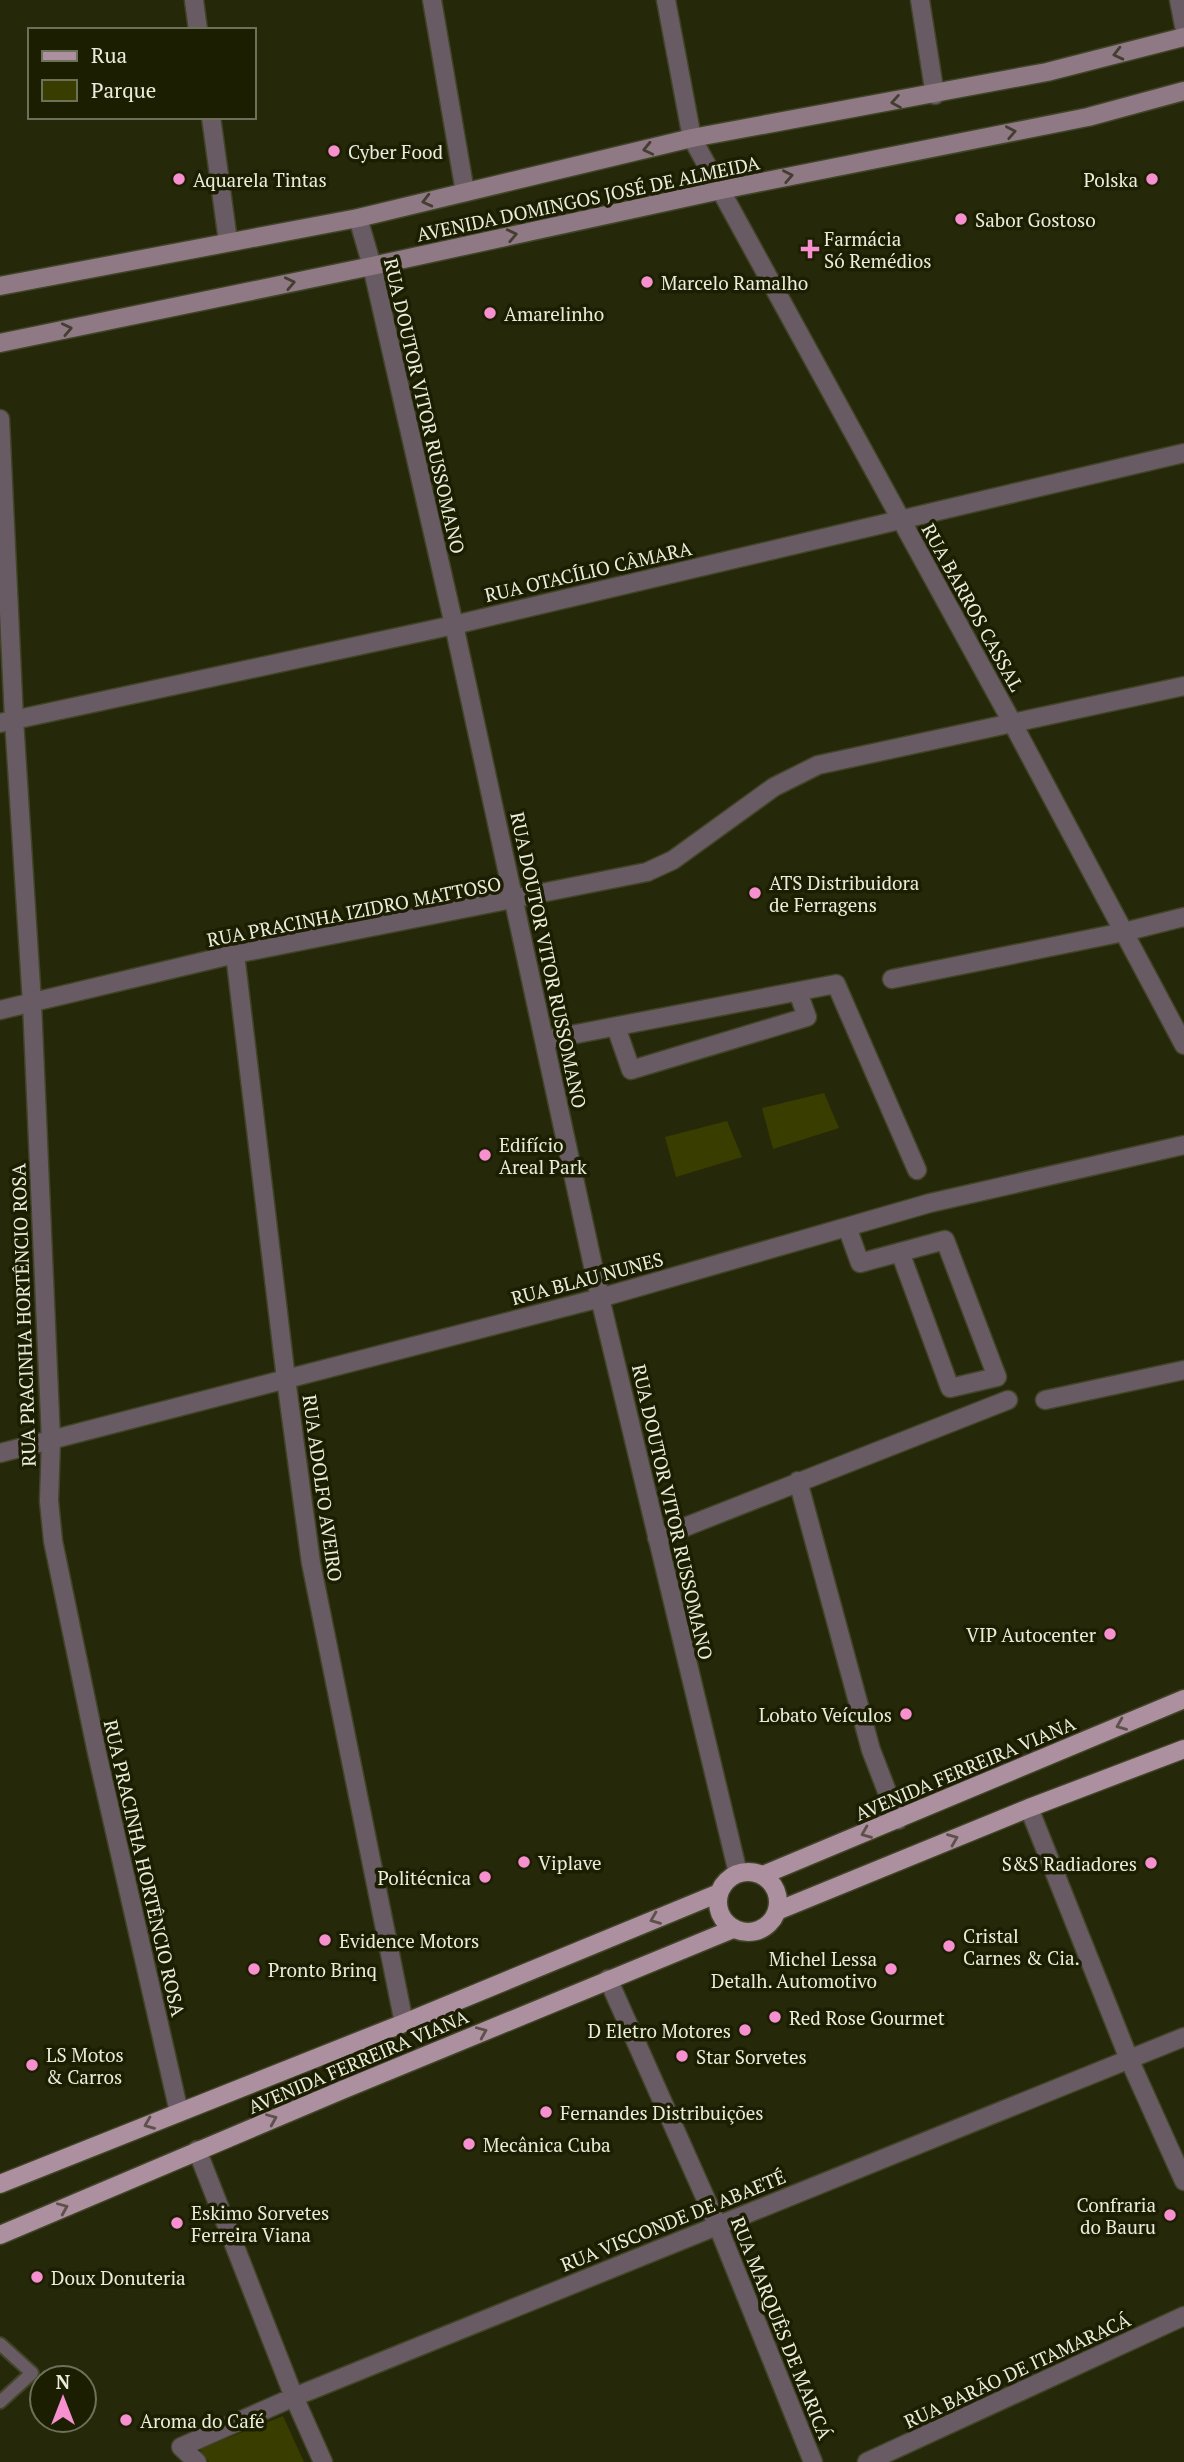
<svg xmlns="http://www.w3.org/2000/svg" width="1184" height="2462" font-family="'PT Serif',serif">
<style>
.green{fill:#3a3d00}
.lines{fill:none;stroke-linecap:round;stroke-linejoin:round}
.service-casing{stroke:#414427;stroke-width:16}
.minor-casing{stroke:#414427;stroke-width:21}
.tertiary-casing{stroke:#414427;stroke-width:21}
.secondary-casing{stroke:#414427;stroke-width:21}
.primary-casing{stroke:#414427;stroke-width:21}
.service{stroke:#695b63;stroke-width:12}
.minor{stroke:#695b63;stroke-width:18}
.tertiary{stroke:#695b63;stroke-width:18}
.secondary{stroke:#8f7985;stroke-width:18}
.primary{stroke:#ac90a0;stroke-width:18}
.oneway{stroke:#443e30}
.oneway2{stroke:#5d5149}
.poi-dot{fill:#f790ce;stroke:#1c1e02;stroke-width:2.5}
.labels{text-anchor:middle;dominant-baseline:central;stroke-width:7;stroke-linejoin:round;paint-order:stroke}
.poi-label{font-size:19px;fill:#eaeddb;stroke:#1c1e02;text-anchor:start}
.street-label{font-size:19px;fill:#eaeddb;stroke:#1c1e02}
</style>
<rect width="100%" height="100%" fill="#26280a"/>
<path class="green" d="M 824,1093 L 839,1128 L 773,1149 L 762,1108 Z
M 727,1121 L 742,1157 L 676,1177 L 665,1137 Z
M 283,2416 L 304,2462 L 209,2462 L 200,2449 Z"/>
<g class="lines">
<g class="service-casing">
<path id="service" d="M 0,2344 L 32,2373 L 0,2402"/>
</g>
<g class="minor-casing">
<path id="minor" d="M 194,0 L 198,30
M 432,0 L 465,192
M 920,0 L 935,95
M 1179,0 L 1184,26
M 211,117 L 228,241
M 358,218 L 372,266 L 454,625 L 600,1298 L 738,1873
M 0,419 L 14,719 L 32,1003 L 51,1440 L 49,1501 L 53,1541 L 97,1753 L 179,2112
M 0,723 L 454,625 L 1184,453
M 235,954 L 286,1379 L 311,1563 L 404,2023
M 892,979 L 1124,932 L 1184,917
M 0,1010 L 235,954 L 647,872 L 673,860 L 774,787 L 818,765 L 1184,686
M 616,1027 L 631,1070 L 807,1017 L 798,992
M 545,1040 L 836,984 L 917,1170
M 847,1227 L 860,1263 L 945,1240 L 997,1377 L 950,1388 L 900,1252
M 1045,1400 L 1184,1370
M 0,1453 L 600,1298 L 930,1203 L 1184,1145
M 798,1481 L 871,1750 L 898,1820
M 657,1538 L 1008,1400
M 1029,1808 L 1129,2059 L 1184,2181
M 608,1979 L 717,2224 L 813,2462
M 197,2150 L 294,2397 L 323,2462
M 197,2462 L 181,2447 L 294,2397 L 1184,2037
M 867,2462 L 1184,2316"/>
</g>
<g class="tertiary-casing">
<path id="tertiary" d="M 666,0 L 692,138 L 1013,724 L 1184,1045"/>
</g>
<g class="secondary-casing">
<path id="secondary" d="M 0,286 L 358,218 L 692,138 L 1047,72 L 1184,37
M 0,343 L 372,266 L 721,190 L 1088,117 L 1184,91"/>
</g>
<g class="primary-casing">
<path id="primary" d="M718 1902a30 30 0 1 1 60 0a30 30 0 1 1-60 0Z
M 763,1875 L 1184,1699
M 777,1911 L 1029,1808 L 1184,1749
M 0,2184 L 404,2023 L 719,1893
M 0,2235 L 342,2090 L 733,1929"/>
</g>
<use href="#service" class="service"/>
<use href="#minor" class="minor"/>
<use href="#tertiary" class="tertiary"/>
<use href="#secondary" class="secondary"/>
<use href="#primary" class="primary"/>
</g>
<defs><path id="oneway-chevron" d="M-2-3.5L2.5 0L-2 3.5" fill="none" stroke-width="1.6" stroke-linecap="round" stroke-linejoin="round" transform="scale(1.75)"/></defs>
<g class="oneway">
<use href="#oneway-chevron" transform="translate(1118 54) rotate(166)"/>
<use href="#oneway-chevron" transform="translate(896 102) rotate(170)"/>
<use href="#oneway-chevron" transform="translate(1011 132) rotate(-11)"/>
<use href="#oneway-chevron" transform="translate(648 149) rotate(167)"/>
<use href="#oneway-chevron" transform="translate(788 176) rotate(-11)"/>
<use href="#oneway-chevron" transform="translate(427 201) rotate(166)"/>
<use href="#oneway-chevron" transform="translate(512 235) rotate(-12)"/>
<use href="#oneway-chevron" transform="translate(290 283) rotate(-12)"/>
<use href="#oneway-chevron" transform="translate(67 329) rotate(-12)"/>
</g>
<g class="oneway2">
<use href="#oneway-chevron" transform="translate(1121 1725) rotate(158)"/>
<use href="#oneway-chevron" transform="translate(866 1833) rotate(158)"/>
<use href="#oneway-chevron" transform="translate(953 1839) rotate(-22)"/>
<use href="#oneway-chevron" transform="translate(655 1919) rotate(158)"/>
<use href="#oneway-chevron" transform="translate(482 2032) rotate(-23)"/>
<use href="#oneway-chevron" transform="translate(272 2119) rotate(-23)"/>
<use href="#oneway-chevron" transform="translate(149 2124) rotate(158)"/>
<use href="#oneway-chevron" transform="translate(63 2208) rotate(-23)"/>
</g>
<g class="poi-dot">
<circle cx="334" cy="151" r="7"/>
<circle cx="179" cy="179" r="7"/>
<circle cx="1152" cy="179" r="7"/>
<circle cx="961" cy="219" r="7"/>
<path d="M806.5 238.5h7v7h7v7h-7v7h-7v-7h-7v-7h7z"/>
<circle cx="647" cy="282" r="7"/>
<circle cx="490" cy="313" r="7"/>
<circle cx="755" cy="893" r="7"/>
<circle cx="485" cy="1155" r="7"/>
<circle cx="1110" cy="1634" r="7"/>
<circle cx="906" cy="1714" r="7"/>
<circle cx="524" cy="1862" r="7"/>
<circle cx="1151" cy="1863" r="7"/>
<circle cx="485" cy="1877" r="7"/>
<circle cx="325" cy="1940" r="7"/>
<circle cx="949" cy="1946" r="7"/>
<circle cx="254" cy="1969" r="7"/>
<circle cx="891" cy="1969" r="7"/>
<circle cx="775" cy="2017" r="7"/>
<circle cx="745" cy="2030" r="7"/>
<circle cx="682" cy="2056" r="7"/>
<circle cx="32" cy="2065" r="7"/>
<circle cx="546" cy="2112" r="7"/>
<circle cx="469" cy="2144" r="7"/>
<circle cx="1170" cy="2215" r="7"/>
<circle cx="177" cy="2223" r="7"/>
<circle cx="37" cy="2277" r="7"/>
<circle cx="126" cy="2420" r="7"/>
</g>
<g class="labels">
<g class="poi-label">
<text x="348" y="151">Cyber Food</text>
<text x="193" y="179">Aquarela Tintas</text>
<text x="1138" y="179" text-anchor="end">Polska</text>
<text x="975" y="219">Sabor Gostoso</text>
<text x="824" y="238">Farmácia<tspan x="824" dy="22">Só Remédios</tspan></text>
<text x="661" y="282">Marcelo Ramalho</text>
<text x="504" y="313">Amarelinho</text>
<text x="769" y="882">ATS Distribuidora<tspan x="769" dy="22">de Ferragens</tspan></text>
<text x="499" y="1144">Edifício<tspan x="499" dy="22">Areal Park</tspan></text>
<text x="1096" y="1634" text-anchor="end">VIP Autocenter</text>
<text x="892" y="1714" text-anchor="end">Lobato Veículos</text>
<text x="538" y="1862">Viplave</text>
<text x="1137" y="1863" text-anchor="end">S&amp;S Radiadores</text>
<text x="471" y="1877" text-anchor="end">Politécnica</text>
<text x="963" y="1935">Cristal<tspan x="963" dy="22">Carnes &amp; Cia.</tspan></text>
<text x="339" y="1940">Evidence Motors</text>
<text x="877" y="1958" text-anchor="end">Michel Lessa<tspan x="877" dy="22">Detalh. Automotivo</tspan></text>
<text x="268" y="1969">Pronto Brinq</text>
<text x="789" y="2017">Red Rose Gourmet</text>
<text x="731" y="2030" text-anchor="end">D Eletro Motores</text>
<text x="46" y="2054">LS Motos<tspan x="46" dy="22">&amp; Carros</tspan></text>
<text x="696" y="2056">Star Sorvetes</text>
<text x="560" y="2112">Fernandes Distribuições</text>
<text x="483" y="2144">Mecânica Cuba</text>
<text x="1156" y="2204" text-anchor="end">Confraria<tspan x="1156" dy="22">do Bauru</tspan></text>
<text x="191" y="2212">Eskimo Sorvetes<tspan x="191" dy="22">Ferreira Viana</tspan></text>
<text x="51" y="2277">Doux Donuteria</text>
<text x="140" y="2420">Aroma do Café</text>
</g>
<g class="street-label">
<text transform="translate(588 198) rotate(-12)">AVENIDA DOMINGOS JOSÉ DE ALMEIDA</text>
<text transform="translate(425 406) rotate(77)">RUA DOUTOR VITOR RUSSOMANO</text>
<text transform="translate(588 571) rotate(-13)">RUA OTACÍLIO CÂMARA</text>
<text transform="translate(973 607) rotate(61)">RUA BARROS CASSAL</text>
<text transform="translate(354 911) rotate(-11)">RUA PRACINHA IZIDRO MATTOSO</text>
<text transform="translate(549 960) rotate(78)">RUA DOUTOR VITOR RUSSOMANO</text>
<text transform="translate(587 1278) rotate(-15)">RUA BLAU NUNES</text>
<text transform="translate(23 1315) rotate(-92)">RUA PRACINHA HORTÊNCIO ROSA</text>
<text transform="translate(323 1488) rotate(82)">RUA ADOLFO AVEIRO</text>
<text transform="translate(673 1512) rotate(77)">RUA DOUTOR VITOR RUSSOMANO</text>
<text transform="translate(965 1768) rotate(-23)">AVENIDA FERREIRA VIANA</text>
<text transform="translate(145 1868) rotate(77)">RUA PRACINHA HORTÊNCIO ROSA</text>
<text transform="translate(358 2061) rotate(-23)">AVENIDA FERREIRA VIANA</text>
<text transform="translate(673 2220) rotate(-22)">RUA VISCONDE DE ABAETÉ</text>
<text transform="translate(782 2328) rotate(68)">RUA MARQUÊS DE MARICÁ</text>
<text transform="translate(1017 2370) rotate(-25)">RUA BARÃO DE ITAMARACÁ</text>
</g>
</g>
<rect x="28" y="28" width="228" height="91" fill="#1c1e02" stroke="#6e7159" stroke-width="2"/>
<rect x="42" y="51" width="35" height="10" fill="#ac90a0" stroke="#6e7159" stroke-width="2"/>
<text x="91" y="63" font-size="21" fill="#eaeddb">Rua</text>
<rect x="42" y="80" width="35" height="21" fill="#3a3d00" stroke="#6e7159" stroke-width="2"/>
<text x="91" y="98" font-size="21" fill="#eaeddb">Parque</text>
<g transform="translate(63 2399)"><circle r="33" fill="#1c1e02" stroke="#6e7159" stroke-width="2"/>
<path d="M0-5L12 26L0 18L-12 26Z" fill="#f790ce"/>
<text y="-10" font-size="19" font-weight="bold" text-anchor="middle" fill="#eaeddb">N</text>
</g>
</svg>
